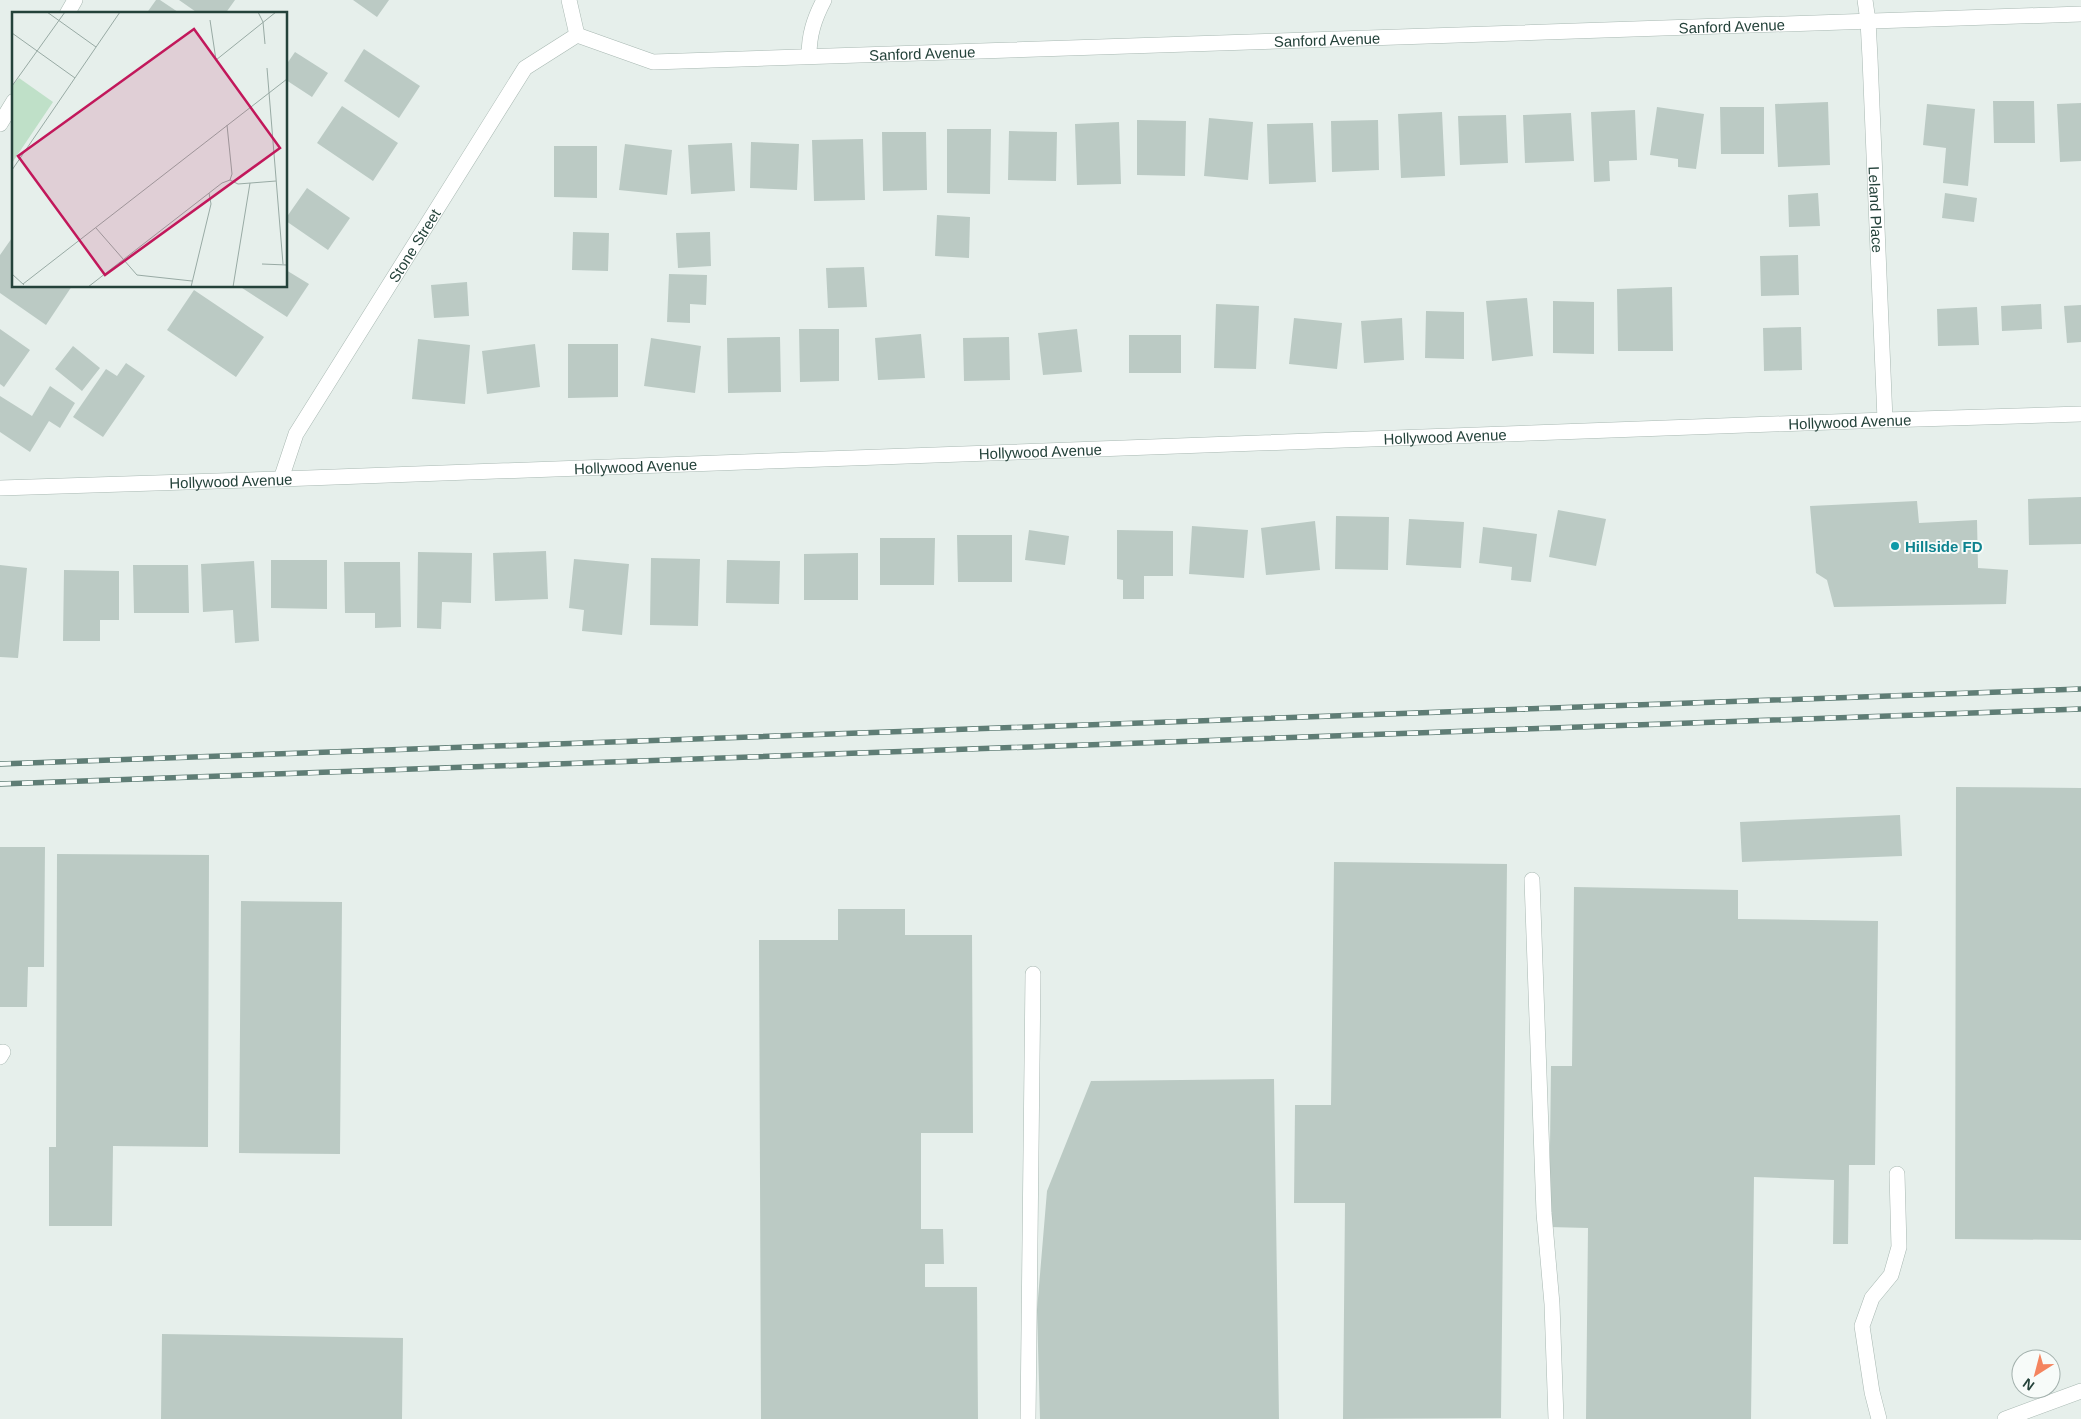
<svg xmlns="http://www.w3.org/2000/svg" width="2081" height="1419" font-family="Helvetica,sans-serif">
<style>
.building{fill:#bbcac4}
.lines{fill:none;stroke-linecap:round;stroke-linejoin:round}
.service-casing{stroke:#a8b8b2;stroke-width:16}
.minor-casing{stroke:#a8b8b2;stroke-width:16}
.service{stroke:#fff;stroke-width:15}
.minor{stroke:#fff;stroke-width:15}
.rail-casing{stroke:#5f7d75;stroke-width:5.5}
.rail{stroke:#f7fbf9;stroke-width:4;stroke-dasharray:11;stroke-linecap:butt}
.culture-dot{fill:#0f9aa8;stroke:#f7fbf9;stroke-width:2}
.labels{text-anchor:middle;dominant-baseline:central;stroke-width:4;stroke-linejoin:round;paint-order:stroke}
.street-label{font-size:15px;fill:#24423a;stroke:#f7fbf9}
.culture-label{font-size:15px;font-weight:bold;fill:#0d838f;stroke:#f7fbf9;text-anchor:start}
.inset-road{fill:none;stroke:#98aaa4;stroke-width:1}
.view{fill:#c2185b;fill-opacity:0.15;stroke:#c2185b;stroke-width:2.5}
.inset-edge{fill:none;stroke:#24423a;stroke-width:2.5}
</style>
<rect width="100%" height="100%" fill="#e6efeb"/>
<path class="building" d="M 156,0 L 160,0 L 181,14 L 146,14 Z
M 179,0 L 235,0 L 225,14 L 199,14 Z
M 353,0 L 389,0 L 377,17 Z
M 364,49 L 420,86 L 399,118 L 344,81 Z
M 295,52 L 328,73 L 312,97 L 286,80 L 286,65 Z
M 1993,101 L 2034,101 L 2035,143 L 1994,143 Z
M 1828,102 L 1830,165 L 1778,167 L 1775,104 Z
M 2081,103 L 2081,161 L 2060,162 L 2057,104 Z
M 1927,104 L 1975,109 L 1968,186 L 1943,183 L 1946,148 L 1923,145 Z
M 342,106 L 398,143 L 373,181 L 317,143 Z
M 1657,107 L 1704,114 L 1696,169 L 1678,167 L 1678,159 L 1650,155 Z
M 1720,107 L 1764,107 L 1764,154 L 1721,154 Z
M 1635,110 L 1637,160 L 1609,161 L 1610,181 L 1594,182 L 1591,112 Z
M 1442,112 L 1445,176 L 1401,178 L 1398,114 Z
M 1571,113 L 1574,161 L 1525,163 L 1523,115 Z
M 1506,115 L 1508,163 L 1460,165 L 1458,116 Z
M 1209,118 L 1253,122 L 1248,180 L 1204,176 Z
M 1137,120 L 1186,121 L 1185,176 L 1137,175 Z
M 1378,120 L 1379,170 L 1332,172 L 1331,121 Z
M 1119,122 L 1121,184 L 1077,185 L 1075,124 Z
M 1313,123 L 1316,182 L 1269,184 L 1267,124 Z
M 947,129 L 991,129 L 990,194 L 947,193 Z
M 1009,131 L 1057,132 L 1056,181 L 1008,180 Z
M 882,132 L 926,132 L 927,190 L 883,191 Z
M 863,139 L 865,200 L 814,201 L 812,140 Z
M 751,142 L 799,144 L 797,190 L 750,188 Z
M 732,143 L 735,191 L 691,194 L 688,145 Z
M 625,144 L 672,150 L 667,195 L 619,190 Z
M 554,146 L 597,146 L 597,198 L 554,197 Z
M 307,188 L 350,218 L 328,250 L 286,221 L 286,218 Z
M 1818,193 L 1820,226 L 1789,227 L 1788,195 Z
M 1945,193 L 1977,198 L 1974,222 L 1942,218 Z
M 937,215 L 970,217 L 969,258 L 935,256 Z
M 573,232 L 609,233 L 608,271 L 572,270 Z
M 710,232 L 711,266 L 678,268 L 676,233 Z
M 14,235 L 14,286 L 72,286 L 46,325 L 0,293 L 0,255 Z
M 1798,255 L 1799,295 L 1761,296 L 1760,256 Z
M 864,267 L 867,307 L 828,308 L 826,268 Z
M 286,270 L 309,284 L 287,317 L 239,286 L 286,286 Z
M 669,274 L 707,275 L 706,305 L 690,304 L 690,323 L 667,322 Z
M 467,282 L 469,316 L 434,318 L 431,285 Z
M 1672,287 L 1673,351 L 1618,351 L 1617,289 Z
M 194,290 L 264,337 L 236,377 L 167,330 Z
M 1527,298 L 1533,356 L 1492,361 L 1486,301 Z
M 1553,301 L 1594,302 L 1594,354 L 1553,353 Z
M 1216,304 L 1259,306 L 1256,369 L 1214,368 Z
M 2041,304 L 2042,329 L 2002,331 L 2001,306 Z
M 2081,305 L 2081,342 L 2067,343 L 2064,306 Z
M 1977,307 L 1979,345 L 1938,346 L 1937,309 Z
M 1426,311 L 1464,312 L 1464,359 L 1425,358 Z
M 1294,318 L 1342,323 L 1337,369 L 1289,364 Z
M 1402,318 L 1404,360 L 1364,363 L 1361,321 Z
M 1801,327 L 1802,370 L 1764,371 L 1763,328 Z
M 0,329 L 30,350 L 4,387 L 0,384 Z
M 799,329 L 839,329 L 839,381 L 800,382 Z
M 1077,329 L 1082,372 L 1043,375 L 1038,333 Z
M 921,334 L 925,378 L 878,380 L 875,338 Z
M 1129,335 L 1181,335 L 1181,373 L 1129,373 Z
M 780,337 L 781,392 L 728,393 L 727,338 Z
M 1009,337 L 1010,380 L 964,381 L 963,338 Z
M 651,338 L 701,346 L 695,393 L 644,386 Z
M 418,339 L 470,345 L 465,404 L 412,399 Z
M 535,344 L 540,387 L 487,394 L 482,351 Z
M 568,344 L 618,344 L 618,397 L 568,398 Z
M 73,346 L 100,368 L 82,391 L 55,369 Z
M 126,363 L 145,376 L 103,437 L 73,417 L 106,369 L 117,376 Z
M 50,386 L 75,403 L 60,428 L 49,421 L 30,452 L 0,432 L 0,396 L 32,416 Z
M 2081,497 L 2081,544 L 2029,545 L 2028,499 Z
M 1917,501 L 1919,523 L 1977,520 L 1978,568 L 2008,570 L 2006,604 L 1834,607 L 1827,580 L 1816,573 L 1810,506 Z
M 1558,510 L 1606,519 L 1596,566 L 1549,557 Z
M 1336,516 L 1389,517 L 1388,570 L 1335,569 Z
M 1409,519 L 1464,522 L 1461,568 L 1406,565 Z
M 1315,521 L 1320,570 L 1266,575 L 1261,528 Z
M 1192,526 L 1248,530 L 1244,578 L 1189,574 Z
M 1483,527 L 1537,534 L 1531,582 L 1511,580 L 1512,567 L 1479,563 Z
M 1029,530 L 1069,536 L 1065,565 L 1025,560 Z
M 1117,530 L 1173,531 L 1173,576 L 1144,576 L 1144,599 L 1123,599 L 1123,580 L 1117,579 Z
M 957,535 L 1012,535 L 1012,582 L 958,582 Z
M 880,538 L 935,538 L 934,585 L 880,585 Z
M 546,551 L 548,599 L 495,601 L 493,553 Z
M 418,552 L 472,553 L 471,603 L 442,602 L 441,629 L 417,628 Z
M 858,553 L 858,600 L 804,600 L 804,554 Z
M 651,558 L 700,559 L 698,626 L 650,625 Z
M 574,559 L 629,564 L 622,635 L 582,631 L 584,610 L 569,608 Z
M 271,560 L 327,560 L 327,609 L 271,608 Z
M 727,560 L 780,561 L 779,604 L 726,603 Z
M 254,561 L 259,641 L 235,643 L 233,610 L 203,612 L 201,564 Z
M 344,562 L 400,562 L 401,627 L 375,628 L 375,613 L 345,613 Z
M 0,565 L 27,568 L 18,658 L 0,657 Z
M 133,565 L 188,565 L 189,613 L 134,613 Z
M 64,570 L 119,571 L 119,620 L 100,620 L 100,641 L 63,641 Z
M 1956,787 L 2081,788 L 2081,1240 L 1955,1239 Z
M 1900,815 L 1902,856 L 1742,862 L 1740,822 Z
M 0,847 L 45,847 L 44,967 L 28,967 L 27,1007 L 0,1007 Z
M 57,854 L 209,855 L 208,1147 L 113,1146 L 112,1226 L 49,1226 L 49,1147 L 56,1147 Z
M 1334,862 L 1507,864 L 1501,1418 L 1343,1419 L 1345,1203 L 1294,1203 L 1295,1105 L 1331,1105 Z
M 1574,887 L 1738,890 L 1738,919 L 1878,921 L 1875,1165 L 1849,1165 L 1848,1244 L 1833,1244 L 1834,1180 L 1754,1177 L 1751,1419 L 1586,1419 L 1588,1228 L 1549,1227 L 1551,1066 L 1572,1066 Z
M 241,901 L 342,902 L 340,1154 L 239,1153 Z
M 838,909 L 905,909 L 905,935 L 972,935 L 973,1133 L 921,1133 L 921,1229 L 943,1229 L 944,1264 L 925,1264 L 925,1287 L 977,1287 L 978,1419 L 761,1419 L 759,940 L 838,940 Z
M 1274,1079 L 1279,1419 L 1040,1419 L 1037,1310 L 1047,1191 L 1091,1081 Z
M 162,1334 L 403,1338 L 402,1419 L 161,1419 Z"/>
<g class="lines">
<g class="service-casing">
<path id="service" d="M 1532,880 L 1544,1213 L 1552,1304 L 1556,1419
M 1028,1419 L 1033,974
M 1879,1419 L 1872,1392 L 1862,1326 L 1872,1298 L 1891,1275 L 1899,1247 L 1897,1174"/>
</g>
<g class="minor-casing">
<g id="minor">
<path d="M 569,0 L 577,35"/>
<path id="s1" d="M 1865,0 L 1868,21 L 1870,58 L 1885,420"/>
<path d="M 67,14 L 75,0"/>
<path id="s2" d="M 577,35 L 653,62 L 2081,14"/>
<path d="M 809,56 C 809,35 814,19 824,0"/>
<path d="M 0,124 L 14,101"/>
<path id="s3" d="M 281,479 L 296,434 L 525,68 L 577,35"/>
<path id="s4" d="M 0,488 L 281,479 L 1885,420 L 2081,414"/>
<path d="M 0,1057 L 3,1052"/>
<path d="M 2005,1419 L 2081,1391"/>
</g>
</g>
<use href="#service" class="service"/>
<use href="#minor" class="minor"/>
<g class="rail-casing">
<path id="rail" d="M 0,764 L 2081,689
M 0,784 L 2081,709"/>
</g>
<use href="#rail" class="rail"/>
</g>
<circle class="culture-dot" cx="1895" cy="546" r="5"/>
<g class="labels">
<g class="street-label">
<text stroke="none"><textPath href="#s2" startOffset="1160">Sanford Avenue</textPath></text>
<text stroke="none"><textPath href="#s2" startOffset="755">Sanford Avenue</textPath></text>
<text stroke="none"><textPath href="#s2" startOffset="350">Sanford Avenue</textPath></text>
<text stroke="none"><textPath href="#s1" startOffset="210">Leland Place</textPath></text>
<text stroke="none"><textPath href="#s3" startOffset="270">Stone Street</textPath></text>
<text stroke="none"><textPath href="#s4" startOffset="1851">Hollywood Avenue</textPath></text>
<text stroke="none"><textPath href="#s4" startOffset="1446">Hollywood Avenue</textPath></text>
<text stroke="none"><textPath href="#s4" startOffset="1041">Hollywood Avenue</textPath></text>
<text stroke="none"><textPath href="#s4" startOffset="636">Hollywood Avenue</textPath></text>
<text stroke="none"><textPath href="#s4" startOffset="231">Hollywood Avenue</textPath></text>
</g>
<g class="culture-label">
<text x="1905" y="546">Hillside FD</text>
</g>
</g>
<g transform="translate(12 12)">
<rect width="275" height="275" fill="#e6efeb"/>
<path d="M 7,66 L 41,90 L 0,151 L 0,74 Z" fill="#bfe0c8"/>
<path class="inset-road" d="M 35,0 L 84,35M 246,0 L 251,10 L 253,32M 198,8 L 204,48M 0,21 L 63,66M 204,48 L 264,0M 255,56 L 271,252M 0,74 L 53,0M 215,113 L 220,162 L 218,168M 0,158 L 108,0M 218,168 L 226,172 L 264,169M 84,216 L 125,263 L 180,269M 250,252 L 275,253M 0,262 L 12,273M 11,272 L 275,67M 76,275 L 210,171 L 218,168M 179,275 L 199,192 L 197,181M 221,275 L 238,171"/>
<path class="view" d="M 182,17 L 268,136 L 93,263 L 6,144 Z"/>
<rect width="275" height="275" class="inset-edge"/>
</g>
<g transform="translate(2036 1374) rotate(216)"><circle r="24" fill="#f7fbf9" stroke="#a3b1ad"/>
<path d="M0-4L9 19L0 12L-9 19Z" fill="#f4845f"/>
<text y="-8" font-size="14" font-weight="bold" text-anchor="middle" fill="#24423a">N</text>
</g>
</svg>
